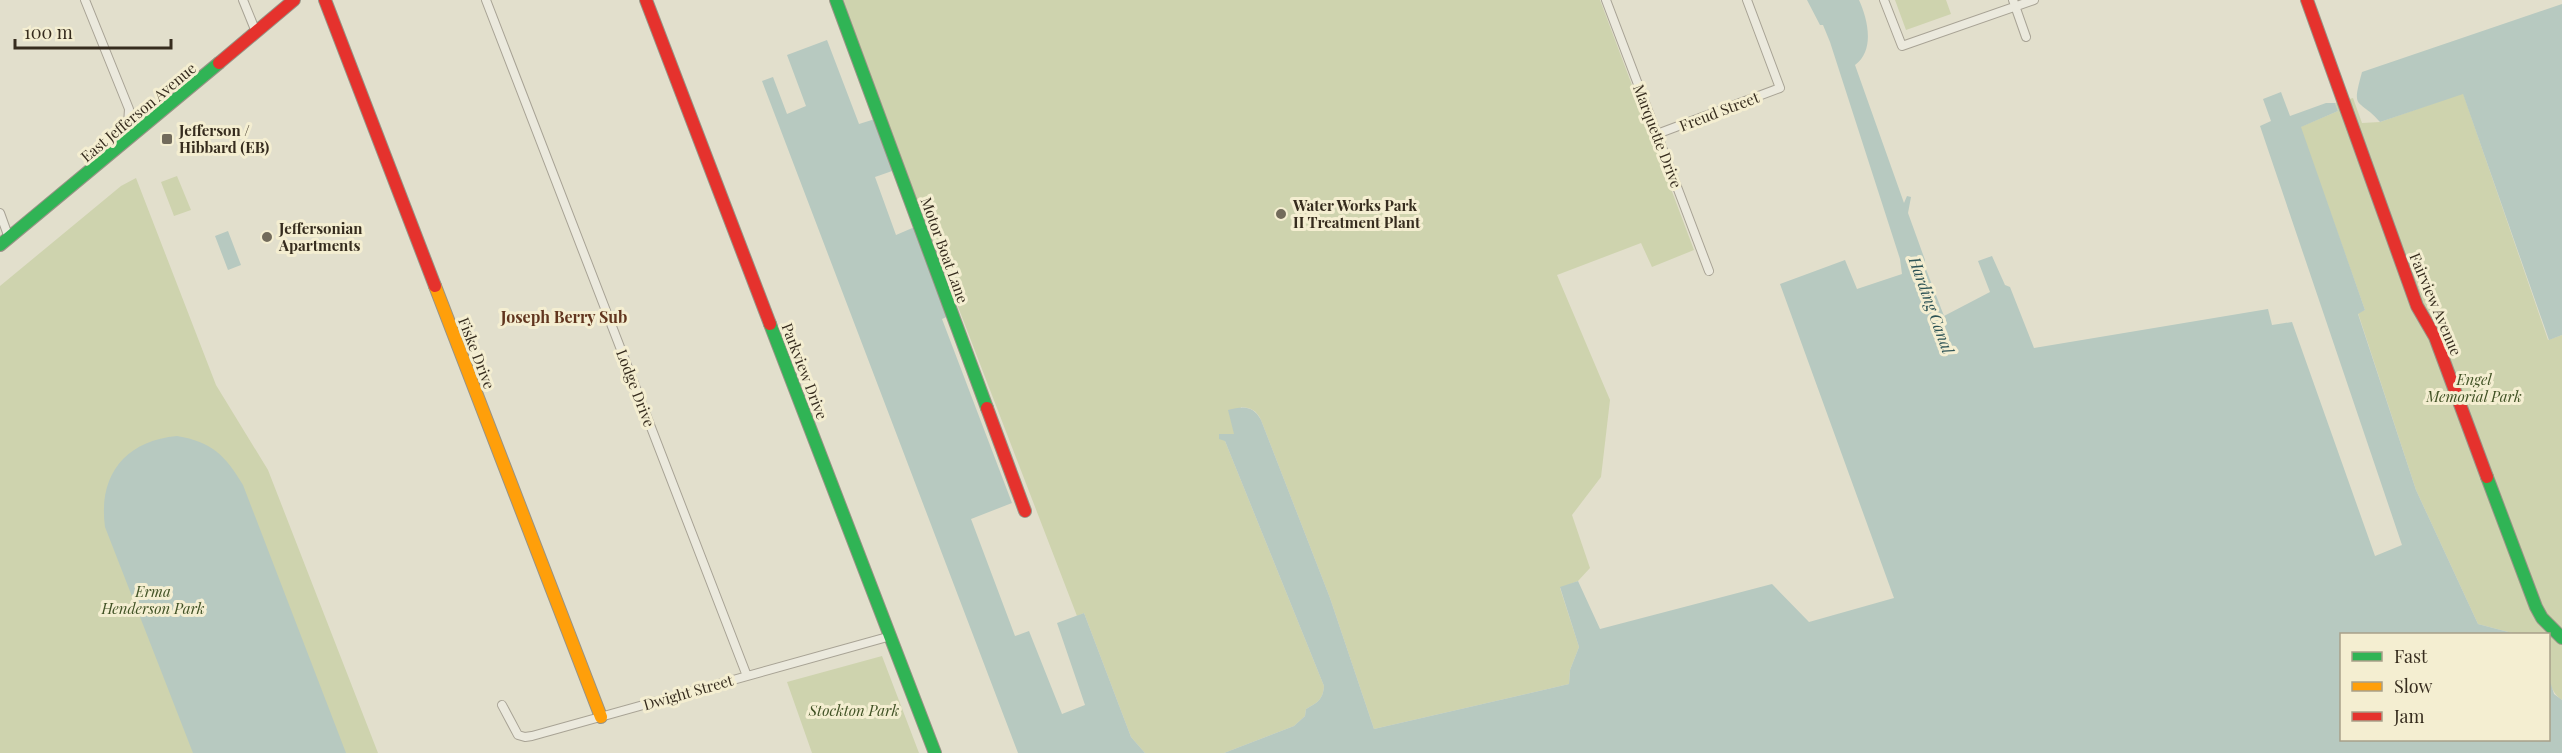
<svg xmlns="http://www.w3.org/2000/svg" width="2562" height="753" font-family="'Playfair Display',serif">
<style>
.green{fill:#ced3ae}
.water{fill:#b7c9c0}
.lines{fill:none;stroke-linecap:round;stroke-linejoin:round}
.street-casing{stroke:#a8a395;stroke-width:10}
.fast-casing{stroke:#979385;stroke-width:14}
.slow-casing{stroke:#979385;stroke-width:14}
.jam-casing{stroke:#979385;stroke-width:14}
.street{stroke:#ebe9dd;stroke-width:8}
.fast{stroke:#30b455;stroke-width:12}
.slow{stroke:#ff9f0a;stroke-width:12}
.jam{stroke:#e5322d;stroke-width:12}
.poi-dot{fill:#726b5b;stroke:#f4eed1;stroke-width:2}
.labels{text-anchor:middle;dominant-baseline:central;stroke-width:6;stroke-linejoin:round;paint-order:stroke}
.street-label{font-size:15px;fill:#362c1e;stroke:#f4eed1}
.poi-label{font-size:15px;font-weight:bold;fill:#362c1e;stroke:#f4eed1;text-anchor:start}
.park-label{font-size:15px;font-style:italic;fill:#415225;stroke:#f4eed1}
.water-label{font-size:16px;font-style:italic;fill:#2d5355;stroke:#f4eed1}
.neighbourhood-label{font-size:16px;font-weight:bold;fill:#61351e;stroke:#f4eed1}
</style>
<rect width="100%" height="100%" fill="#e2dfcc"/>
<path class="green" d="M 840,0 L 1600,0 L 1694,250 L 1652,267 L 1641,243 L 1557,275 L 1610,400 L 1601,477 L 1572,515 L 1590,568 L 1578,581 L 1560,588 L 1579,647 L 1570,670 L 1569,684 L 1374,729 L 1330,598 L 1261,420 C 1256,410 1252,408 1241,407 L 1235,434 L 1225,441 L 1324,686 C 1323,700 1317,703 1306,709 L 1305,716 L 1294,726 L 1224,753 L 1145,753 L 1131,737 L 1084,613 L 1077,616 Z
M 1895,0 L 1946,0 L 1951,14 L 1906,30 Z
M 2463,93 L 2548,340 L 2562,335 L 2562,700 C 2542,686 2549,656 2548,634 L 2516,634 L 2478,624 L 2416,490 L 2358,313 L 2365,310 L 2300,127 L 2338,111 L 2335,103 L 2353,98 L 2362,123 L 2380,122 Z
M 177,176 L 191,210 L 174,216 L 161,182 Z
M 136,178 L 216,385 L 268,470 L 378,753 L 0,753 L 0,286 L 121,186 Z
M 882,656 L 919,753 L 812,753 L 787,682 Z"/>
<path class="water" d="M 1807,0 L 1859,0 C 1868,20 1875,50 1855,65 L 1904,203 L 1907,196 L 1911,197 L 1908,213 L 1925,260 L 1924,264 L 1944,316 L 1990,292 L 1978,261 L 1992,256 L 2005,285 L 2010,287 L 2034,348 L 2268,309 L 2272,325 L 2292,322 L 2375,556 L 2402,545 L 2260,126 L 2271,121 L 2263,99 L 2281,92 L 2290,116 L 2326,103 L 2335,103 L 2338,111 L 2301,127 L 2365,310 L 2358,314 L 2416,490 L 2478,624 L 2516,634 L 2342,634 L 2342,740 L 2548,740 L 2549,678 L 2554,694 L 2562,700 L 2562,753 L 1224,753 L 1294,726 L 1305,716 L 1306,709 C 1317,703 1323,700 1324,686 L 1225,441 L 1219,439 L 1219,434 L 1234,434 L 1228,410 C 1243,406 1253,405 1261,420 L 1330,598 L 1374,729 L 1569,684 L 1570,670 L 1579,647 L 1560,587 L 1578,581 L 1600,629 L 1772,584 L 1809,622 L 1894,598 L 1780,284 L 1845,260 L 1857,289 L 1902,274 L 1900,259 L 1830,42 L 1823,25 L 1820,25 Z
M 2562,4 L 2562,335 L 2549,340 L 2463,94 L 2380,122 C 2358,97 2351,112 2362,72 Z
M 827,40 L 859,124 L 875,119 L 895,170 L 875,177 L 896,235 L 917,226 L 951,315 L 942,319 L 1012,503 L 971,519 L 1015,636 L 1029,631 L 1062,714 L 1085,705 L 1057,623 L 1084,613 L 1131,737 L 1145,753 L 1018,753 L 762,81 L 773,77 L 787,114 L 806,106 L 787,55 Z
M 228,231 L 241,265 L 228,270 L 215,236 Z
M 177,436 C 212,442 225,455 243,485 L 346,753 L 193,753 L 105,527 C 98,475 125,441 177,436 Z"/>
<g class="lines">
<g class="street-casing">
<path id="street" d="M 85,0 L 129,109 L 127,139
M 243,0 L 256,32
M 486,0 L 747,676
M 1606,0 L 1709,271
M 1884,0 L 1902,46 L 2034,0
M 2013,0 L 2026,37
M 1657,134 L 1780,88 L 1747,0
M 0,213 L 9,238
M 502,705 L 518,735 L 525,737 L 532,736 L 891,636"/>
</g>
<g class="fast-casing">
<path id="fast" d="M 836,0 L 987,408
M 0,245 L 219,63
M 770,324 L 935,753
M 2487,477 L 2536,607 L 2542,618 L 2562,638"/>
</g>
<g class="slow-casing">
<path id="slow" d="M 435,286 L 601,717"/>
</g>
<g class="jam-casing">
<path id="jam" d="M 325,0 L 435,286
M 646,0 L 770,324
M 2307,0 L 2417,306 L 2435,337 L 2487,477
M 219,63 L 294,0
M 987,408 L 1025,511"/>
</g>
<use href="#street" class="street"/>
<use href="#fast" class="fast"/>
<use href="#slow" class="slow"/>
<use href="#jam" class="jam"/>
</g>
<g class="poi-dot">
<rect x="161" y="133" width="12" height="12" rx="3"/>
<circle cx="1281" cy="214" r="6"/>
<circle cx="267" cy="237" r="6"/>
</g>
<g class="labels">
<g class="street-label">
<text transform="translate(1719 111) rotate(-21)">Freud Street</text>
<text transform="translate(138 112) rotate(-40)">East Jefferson Avenue</text>
<text transform="translate(1658 136) rotate(69)">Marquette Drive</text>
<text transform="translate(945 250) rotate(70)">Motor Boat Lane</text>
<text transform="translate(2436 304) rotate(67)">Fairview Avenue</text>
<text transform="translate(477 353) rotate(69)">Fiske Drive</text>
<text transform="translate(805 371) rotate(69)">Parkview Drive</text>
<text transform="translate(636 388) rotate(69)">Lodge Drive</text>
<text transform="translate(688 692) rotate(-16)">Dwight Street</text>
</g>
<g class="poi-label">
<text x="179" y="130">Jefferson /<tspan x="179" dy="17">Hibbard (EB)</tspan></text>
<text x="1293" y="205">Water Works Park<tspan x="1293" dy="17">II Treatment Plant</tspan></text>
<text x="279" y="228">Jeffersonian<tspan x="279" dy="17">Apartments</tspan></text>
</g>
<g class="park-label">
<text x="2474" y="379">Engel<tspan x="2474" dy="17">Memorial Park</tspan></text>
<text x="153" y="591">Erma<tspan x="153" dy="17">Henderson Park</tspan></text>
<text x="854" y="710">Stockton Park</text>
</g>
<g class="water-label">
<text transform="translate(1932 305) rotate(70)">Harding Canal</text>
</g>
<g class="neighbourhood-label">
<text x="564" y="316">Joseph Berry Sub</text>
</g>
</g>
<rect x="2340" y="633" width="210" height="108" fill="#f4eed1" stroke="#a8a089" stroke-width="1.5"/>
<rect x="2352" y="652" width="30" height="9" fill="#30b455" stroke="#a8a089" stroke-width="1.5"/>
<text x="2394" y="663" font-size="18" fill="#362c1e">Fast</text>
<rect x="2352" y="682" width="30" height="9" fill="#ff9f0a" stroke="#a8a089" stroke-width="1.5"/>
<text x="2394" y="693" font-size="18" fill="#362c1e">Slow</text>
<rect x="2352" y="712" width="30" height="9" fill="#e5322d" stroke="#a8a089" stroke-width="1.5"/>
<text x="2394" y="723" font-size="18" fill="#362c1e">Jam</text>
<path d="M15 39v9h156v-9" fill="none" stroke="#362c1e" stroke-width="3"/>
<text x="24" y="39" font-size="18" fill="#362c1e" stroke="#f4eed1" stroke-width="4.5" paint-order="stroke">100 m</text>
</svg>
